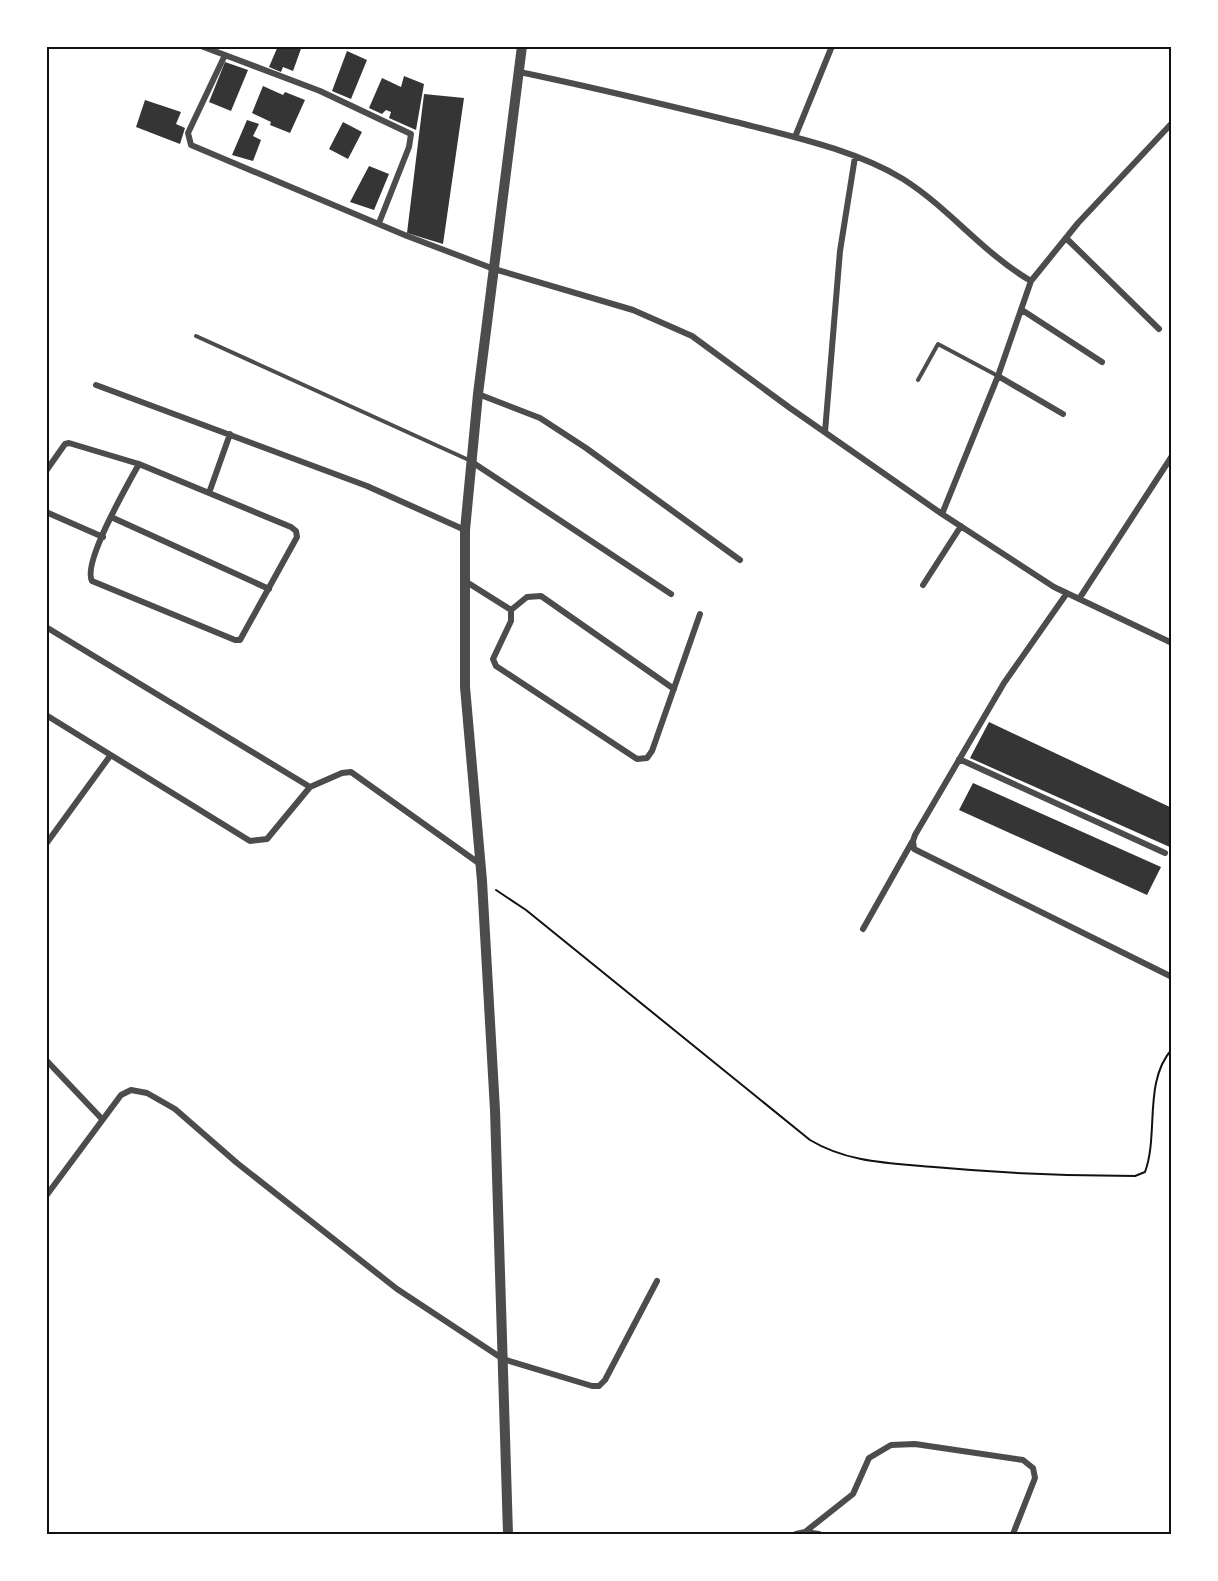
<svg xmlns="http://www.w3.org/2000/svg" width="1218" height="1581" font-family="'IBM Plex Sans',sans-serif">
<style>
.building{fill:#353535}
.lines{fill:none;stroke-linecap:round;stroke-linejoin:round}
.path{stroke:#111;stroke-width:2}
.service{stroke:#4c4c4c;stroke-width:4}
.minor{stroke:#4c4c4c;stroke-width:6}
.tertiary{stroke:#4c4c4c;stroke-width:10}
.neatline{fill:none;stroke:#111;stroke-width:2}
</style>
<rect width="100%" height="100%" fill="#fff"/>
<path class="building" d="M 278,46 L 302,46 L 293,71 L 283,67 L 281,72 L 269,67 Z
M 347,51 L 367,60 L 351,99 L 332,91 Z
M 225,62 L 248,70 L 231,111 L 209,102 Z
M 404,76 L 424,84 L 416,130 L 389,118 L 391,112 L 386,110 L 382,114 L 369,108 L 382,78 L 401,87 Z
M 263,86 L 283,95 L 285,92 L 305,100 L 290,133 L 270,125 L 271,122 L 252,113 Z
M 424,94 L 464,98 L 443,244 L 407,233 Z
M 145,100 L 181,112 L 176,124 L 185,128 L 180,144 L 136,127 Z
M 247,120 L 259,124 L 253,136 L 261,140 L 253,161 L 232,155 Z
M 343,122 L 362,132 L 348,159 L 329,149 Z
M 369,166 L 389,174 L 374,210 L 350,202 Z
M 989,722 L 1172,808 L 1172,848 L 970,758 Z
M 973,783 L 1161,867 L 1147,895 L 959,810 Z"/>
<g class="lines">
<path class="path" d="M 496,890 L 526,910 L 810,1140 C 848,1163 891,1163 934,1167 C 1000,1173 1067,1176 1135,1176 L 1145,1172 C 1159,1134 1143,1082 1172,1049"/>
<path class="service" d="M 196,336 L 471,461
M 918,380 L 938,344 L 998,376"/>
<path class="minor" d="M 201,46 L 320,91 L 411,134 L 409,147 L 379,223
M 225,55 L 188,133 L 191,145 L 407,236 L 494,269 L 633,310 L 692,336 L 790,408 L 942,514 L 1054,587 L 1172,643
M 519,72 C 593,87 666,105 740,123 C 794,137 855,150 903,179 C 949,208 984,254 1031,281 L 1078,223 L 1172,123
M 795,137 L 832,46
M 1066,238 L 1159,329
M 1022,310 L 1102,362
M 998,376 L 1063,414
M 96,385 L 367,486 L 465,530
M 478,394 L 540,418 L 586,448 L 740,560
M 825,432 L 840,251 L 855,157
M 472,462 L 671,594
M 139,464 C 128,484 82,563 92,581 L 235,640 L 240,640 L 297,537 L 296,531 L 291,527 L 209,493
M 46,471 L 65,444 L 69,443 L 139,464 L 209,493 L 230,434
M 46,512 L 103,537
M 942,514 L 998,376 L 1031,281
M 111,517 L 269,589
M 465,581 L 511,610 L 511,621 L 493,659 L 496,666 L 637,759 L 647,758 L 652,751 L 700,614
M 923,585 L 961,526
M 1067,593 L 1004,683 L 915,835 L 913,841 L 914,849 L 1172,977
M 1079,599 L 1172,456
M 511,610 L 527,597 L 541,596 L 674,689
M 46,627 L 310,787 L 342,773 L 351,772 L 480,864
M 46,715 L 250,841 L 267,839 L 310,787
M 959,759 L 1165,853
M 46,844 L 110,756
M 863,929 L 912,842
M 46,1060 L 102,1119
M 46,1196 L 121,1095 L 131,1090 L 147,1093 L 175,1109 L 237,1163 L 397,1289 L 503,1359 L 592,1386 L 599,1386 L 605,1380 L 657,1281
M 805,1532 L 853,1494 L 869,1458 L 891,1445 L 915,1444 L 1023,1460 L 1033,1468 L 1035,1478 L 1013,1534
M 796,1534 L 805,1532 L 819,1534"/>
<path class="tertiary" d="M 508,1534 L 495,1110 L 482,881 L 465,687 L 465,530 L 478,394 L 522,46"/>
</g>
<rect width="1218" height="1581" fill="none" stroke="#ffffff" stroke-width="96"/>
<rect x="48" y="48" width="1122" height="1485" class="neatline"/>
</svg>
